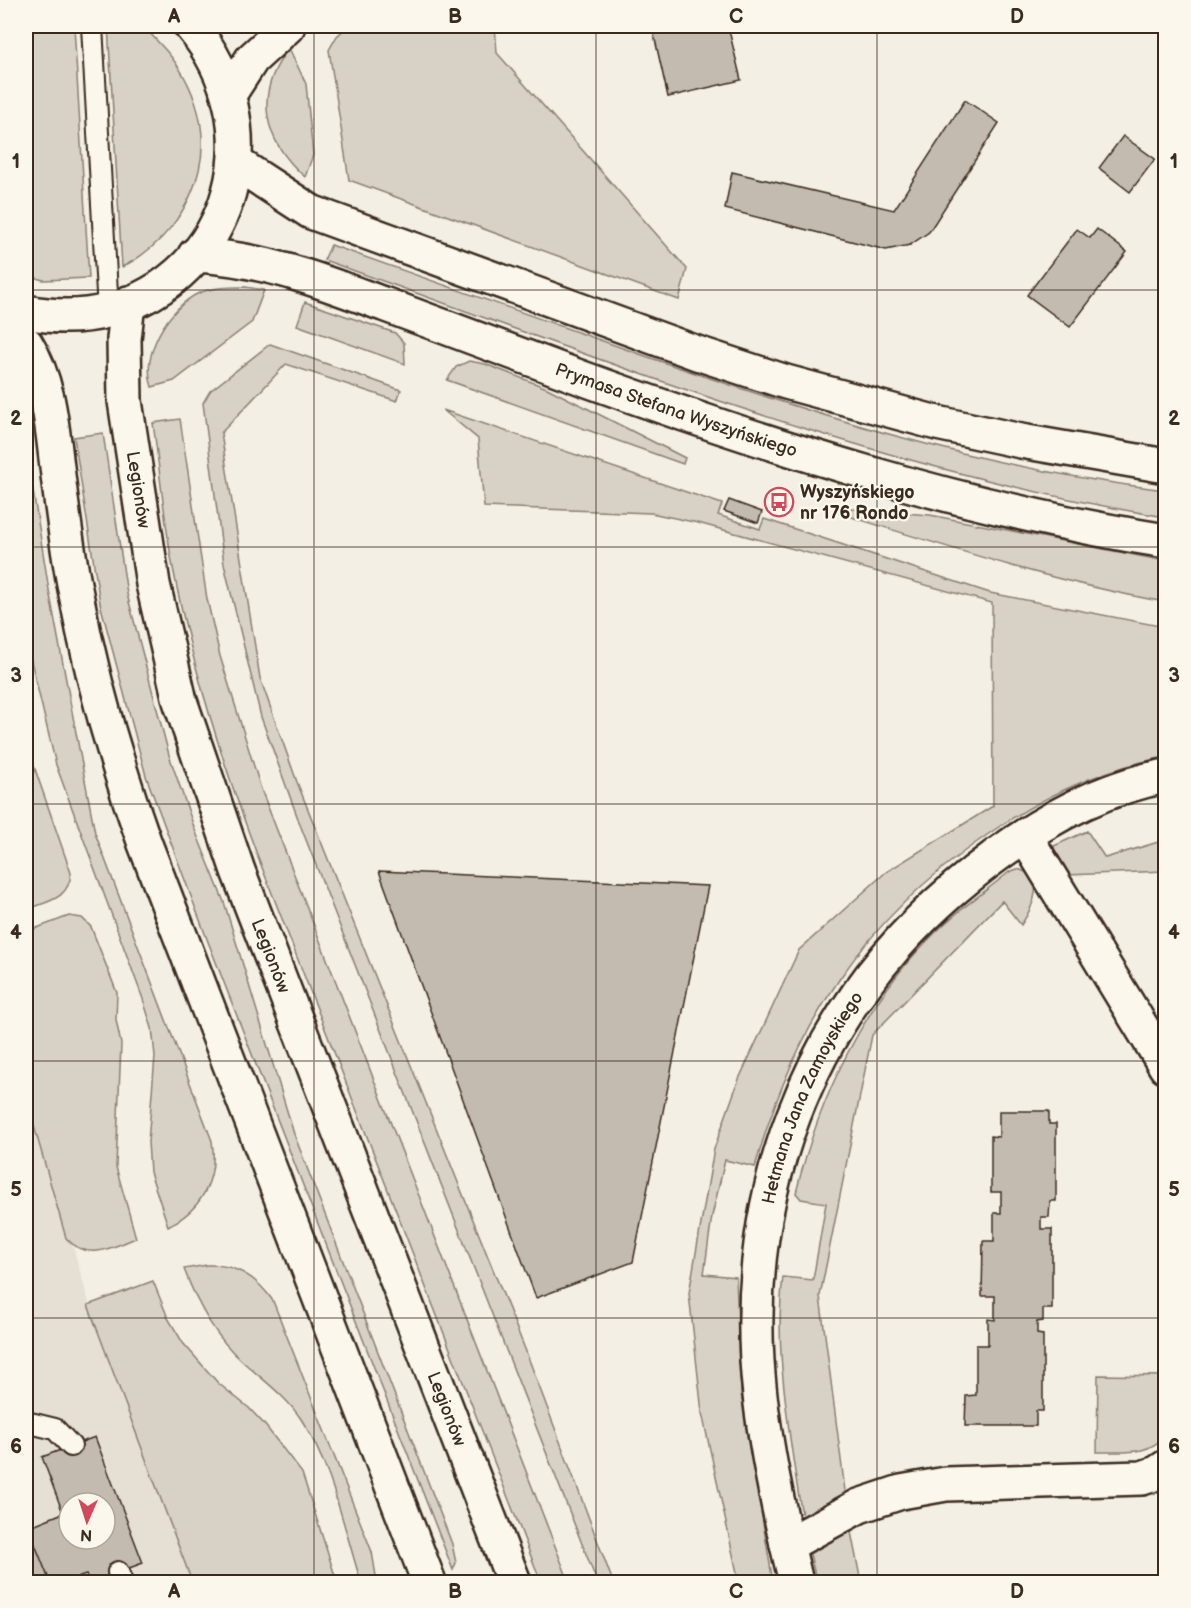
<svg xmlns="http://www.w3.org/2000/svg" width="1191" height="1608" font-family="'Balsamiq Sans',sans-serif">
<style>
.built{fill:#e5dfd4;fill-rule:evenodd}
.green{fill:#d8d1c6;stroke:#8a7e72;stroke-width:1.5}
.building{fill:#c3bbb0;stroke:#3b2a1e;stroke-width:1.5;fill-rule:evenodd}
.lines{fill:none;stroke-linecap:round;stroke-linejoin:round}
.lane-casing{stroke:#3b2a1e;stroke-width:24}
.street-casing{stroke:#3b2a1e;stroke-width:38}
.secondary-casing{stroke:#3b2a1e;stroke-width:38}
.highway-casing{stroke:#3b2a1e;stroke-width:38}
.lane{stroke:#fbf7ec;stroke-width:20}
.street{stroke:#fbf7ec;stroke-width:33}
.secondary{stroke:#fbf7ec;stroke-width:33}
.highway{stroke:#fbf7ec;stroke-width:33}
.grid{fill:none;stroke:#3b2a1e;stroke-width:1.5;stroke-opacity:0.55}
.labels{text-anchor:middle;dominant-baseline:central;stroke-width:4.5;stroke-linejoin:round;paint-order:stroke}
.street-label{font-size:18px;fill:#3b2a1e;stroke:#fbf7ec}
.poi-label{font-size:18px;font-weight:bold;fill:#3b2a1e;stroke:#fbf7ec;text-anchor:start}
.neatline{fill:none;stroke:#3b2a1e;stroke-width:2}
.grid-label{font-size:20px;text-anchor:middle;font-weight:bold;fill:#3b2a1e}
</style>
<rect width="100%" height="100%" fill="#f3efe4"/>
<filter id="ink" filterUnits="userSpaceOnUse"><feTurbulence type="fractalNoise" baseFrequency=".0167" numOctaves="2"/><feDisplacementMap in="SourceGraphic" scale="12" xChannelSelector="R" yChannelSelector="G"/><feConvolveMatrix kernelMatrix="1 2 1 2 8 2 1 2 1" color-interpolation-filters="sRGB"/></filter>
<g filter="url(#ink)">
<path class="built" d="M 26,1079 L 94,1321 L 192,1582 L 26,1582 ZM 69,1503 L 105,1503 L 105,1539 L 69,1539 Z"/>
<path class="green" d="M 26,26 L 74,26 L 89,278 L 43,280 L 26,275 Z
M 108,26 C 117,25 131,23 140,26 C 148,29 154,38 160,44 C 191,76 210,125 199,170 C 189,212 160,248 122,267 Z
M 348,26 L 495,26 L 497,53 L 687,269 L 679,300 L 349,180 L 329,50 L 337,36 Z
M 289,48 L 306,84 L 313,155 L 305,177 C 263,140 253,94 289,48 Z
M 331,245 C 431,281 531,316 631,351 C 805,412 981,469 1165,490 L 1165,517 C 875,470 601,358 324,260 Z
M 245,287 L 264,290 L 252,322 L 174,381 L 152,387 C 140,354 169,307 199,293 C 213,287 231,287 245,287 Z
M 305,302 L 395,333 L 404,343 L 405,364 L 297,325 Z
M 270,344 L 401,390 L 397,401 L 286,364 L 221,433 L 260,678 L 297,782 L 525,1349 L 613,1582 L 597,1582 L 301,827 L 261,717 L 224,564 L 203,403 L 210,391 Z
M 469,361 L 485,364 L 547,388 L 685,458 L 683,464 L 447,380 L 456,367 Z
M 443,410 L 722,504 L 718,515 L 760,529 L 764,519 L 990,593 L 1165,627 L 1165,757 C 1100,769 1041,797 987,835 C 864,919 795,1023 755,1167 L 725,1160 L 712,1216 L 704,1274 L 736,1277 L 741,1393 L 773,1582 L 739,1582 L 702,1413 L 689,1293 L 714,1149 L 739,1079 L 799,950 L 886,872 L 993,806 L 992,603 L 698,523 L 651,513 L 484,507 L 478,439 Z
M 180,419 L 207,599 L 220,656 L 261,789 L 569,1582 L 541,1582 L 268,883 C 228,781 194,676 173,568 C 164,520 160,471 153,423 Z
M 103,433 L 127,594 L 169,755 L 195,830 L 224,902 L 294,1134 L 452,1544 L 456,1563 L 453,1570 L 207,939 L 146,776 L 100,603 L 74,437 Z
M 26,447 L 49,590 L 95,833 L 212,1141 C 218,1178 202,1210 168,1226 L 150,1172 L 148,1142 L 155,1056 L 152,1028 L 143,999 L 56,765 L 26,640 Z
M 842,508 L 930,515 L 1165,561 L 1165,602 C 1054,582 947,547 839,513 Z
M 26,743 L 71,873 C 69,900 47,901 26,910 Z
M 1087,831 L 1105,858 L 1165,840 L 1165,871 L 1067,875 L 1055,856 L 1054,846 Z
M 1017,869 C 1048,876 1033,907 1021,925 L 1002,901 L 872,1035 L 820,1296 L 849,1522 L 861,1582 L 817,1582 C 804,1535 797,1487 790,1438 C 783,1384 776,1332 783,1277 L 813,1280 L 826,1203 L 801,1199 L 796,1193 C 819,1098 864,1002 935,933 C 957,910 985,892 1009,872 Z
M 69,916 L 82,918 L 91,927 L 117,993 L 116,1020 L 121,1044 L 116,1167 L 136,1238 C 111,1248 87,1262 66,1238 L 26,1098 L 26,932 Z
M 207,1265 C 236,1264 257,1277 273,1301 L 372,1552 L 377,1582 L 361,1582 C 344,1529 332,1466 301,1419 C 286,1396 263,1380 242,1361 C 214,1336 197,1304 184,1269 Z
M 153,1281 L 168,1318 L 183,1343 L 218,1383 L 249,1408 L 264,1424 L 302,1473 L 337,1582 L 192,1582 L 88,1305 Z
M 1098,1375 L 1165,1376 L 1165,1435 C 1148,1457 1122,1451 1097,1452 Z"/>
<path class="building" d="M 652,26 L 728,26 L 741,80 L 668,97 Z
M 965,100 L 999,123 L 929,232 L 910,245 L 886,250 L 725,209 L 732,172 L 894,210 Z
M 1123,136 L 1155,159 L 1130,192 L 1099,168 Z
M 1077,229 L 1090,238 L 1097,229 L 1127,252 L 1070,327 L 1027,295 Z
M 729,500 L 762,512 L 758,523 L 724,511 Z
M 379,871 L 708,886 L 633,1262 L 536,1298 Z
M 999,1111 L 1049,1111 L 1049,1124 L 1056,1124 L 1056,1201 L 1050,1201 L 1049,1217 L 1041,1217 L 1041,1229 L 1052,1229 L 1052,1309 L 1043,1309 L 1043,1321 L 1037,1322 L 1037,1334 L 1043,1335 L 1043,1411 L 1036,1411 L 1036,1426 L 965,1426 L 966,1396 L 976,1395 L 976,1345 L 988,1345 L 988,1319 L 995,1320 L 995,1296 L 982,1296 L 983,1241 L 994,1241 L 994,1213 L 1001,1213 L 1001,1192 L 991,1192 L 991,1136 L 999,1137 Z
M 95,1437 L 143,1563 L 90,1582 L 86,1575 L 65,1582 L 50,1582 L 28,1527 L 63,1513 L 42,1457 ZM 69,1503 L 105,1503 L 105,1539 L 69,1539 Z
M 28,1527 L 50,1582 L 26,1582 L 26,1528 Z"/>
<g class="lines">
<g class="lane-casing">
<path id="lane" d="M 92,26 L 108,311
M 26,1422 L 55,1429 L 71,1446
M 118,1572 L 122,1582"/>
</g>
<g class="street-casing">
<g id="street">
<path d="M 1025,836 L 1166,1067"/>
<path d="M 787,1545 L 859,1506 L 901,1492 L 946,1484 L 1142,1478 L 1157,1473 L 1166,1467"/>
<path id="s1" d="M 796,1582 C 781,1521 767,1458 760,1395 C 738,1201 806,1015 955,888 C 1014,838 1088,790 1166,776"/>
</g>
</g>
<g class="secondary-casing">
<g id="secondary">
<path d="M 230,93 L 252,59 L 288,26"/>
<path d="M 236,163 L 311,212 L 697,353 L 786,382 L 937,423 L 1021,441 L 1166,466"/>
<path id="s2" d="M 195,255 C 267,259 320,281 386,305 C 452,329 517,354 582,378 C 773,447 964,509 1166,541"/>
</g>
</g>
<g class="highway-casing">
<g id="highway">
<path id="s3" d="M 128,303 L 124,339 L 125,401 L 153,584 L 180,701 L 238,871 L 514,1582"/>
<path d="M 26,312 C 52,317 81,318 107,311 C 237,277 274,124 191,26"/>
<path d="M 26,344 C 49,381 52,425 57,467 C 62,508 67,549 75,589 C 91,676 115,761 145,844 L 429,1582"/>
</g>
</g>
<use href="#lane" class="lane"/>
<use href="#street" class="street"/>
<use href="#secondary" class="secondary"/>
<use href="#highway" class="highway"/>
</g>
</g>
<path class="grid" d="M 314,26 L 314,1582M 596,26 L 596,1582M 877,26 L 877,1582M 26,290 L 1166,290M 26,547 L 1166,547M 26,804 L 1166,804M 26,1061 L 1166,1061M 26,1318 L 1166,1318"/>
<defs>
<g id="bus-ring" transform="scale(1.5)"><circle r="9.5" fill="#fbf7ec" stroke="#d1495b" stroke-width="1.5"/><path d="M-5-6H5V4H4V6H2V4H-2V6H-4V4H-5ZM-3.5-4V0h7V-4ZM-3.5 1.2v1.5H-2V1.2ZM2 1.2v1.5H3.5V1.2Z" fill="#d1495b"/></g>
</defs>
<g fill-rule="evenodd">
<use href="#bus-ring" x="779" y="502"/>
</g>
<g class="labels">
<g class="street-label">
<text stroke="none"><textPath href="#s2" startOffset="507">Prymasa Stefana Wyszyńskiego</textPath></text>
<text stroke="none"><textPath href="#s3" startOffset="188">Legionów</textPath></text>
<text stroke="none"><textPath href="#s3" startOffset="674">Legionów</textPath></text>
<text stroke="none"><textPath href="#s1" startOffset="498">Hetmana Jana Zamoyskiego</textPath></text>
<text stroke="none"><textPath href="#s3" startOffset="1160">Legionów</textPath></text>
</g>
<g class="poi-label">
<text x="800" y="492">Wyszyńskiego<tspan x="800" dy="21">nr 176 Rondo</tspan></text>
</g>
</g>
<rect width="1191" height="1608" fill="none" stroke="#fbf7ec" stroke-width="66"/>
<g transform="translate(87 1521) rotate(183)"><circle r="28" fill="#fbf7ec" stroke="#aea59a" stroke-width="1.5"/>
<path d="M0-4.5L10 22L0 15L-10 22Z" fill="#d1495b"/>
<text y="-9" font-size="16" font-weight="bold" text-anchor="middle" fill="#3b2a1e">N</text>
</g>
<rect x="33" y="33" width="1125" height="1542" class="neatline"/>
<g class="grid-label">
<text x="174" y="23">A</text>
<text x="455" y="23">B</text>
<text x="736" y="23">C</text>
<text x="1017" y="23">D</text>
<text x="16" y="168">1</text>
<text x="1174" y="168">1</text>
<text x="16" y="425">2</text>
<text x="1174" y="425">2</text>
<text x="16" y="682">3</text>
<text x="1174" y="682">3</text>
<text x="16" y="939">4</text>
<text x="1174" y="939">4</text>
<text x="16" y="1196">5</text>
<text x="1174" y="1196">5</text>
<text x="16" y="1453">6</text>
<text x="1174" y="1453">6</text>
<text x="174" y="1598">A</text>
<text x="455" y="1598">B</text>
<text x="736" y="1598">C</text>
<text x="1017" y="1598">D</text>
</g>
</svg>
